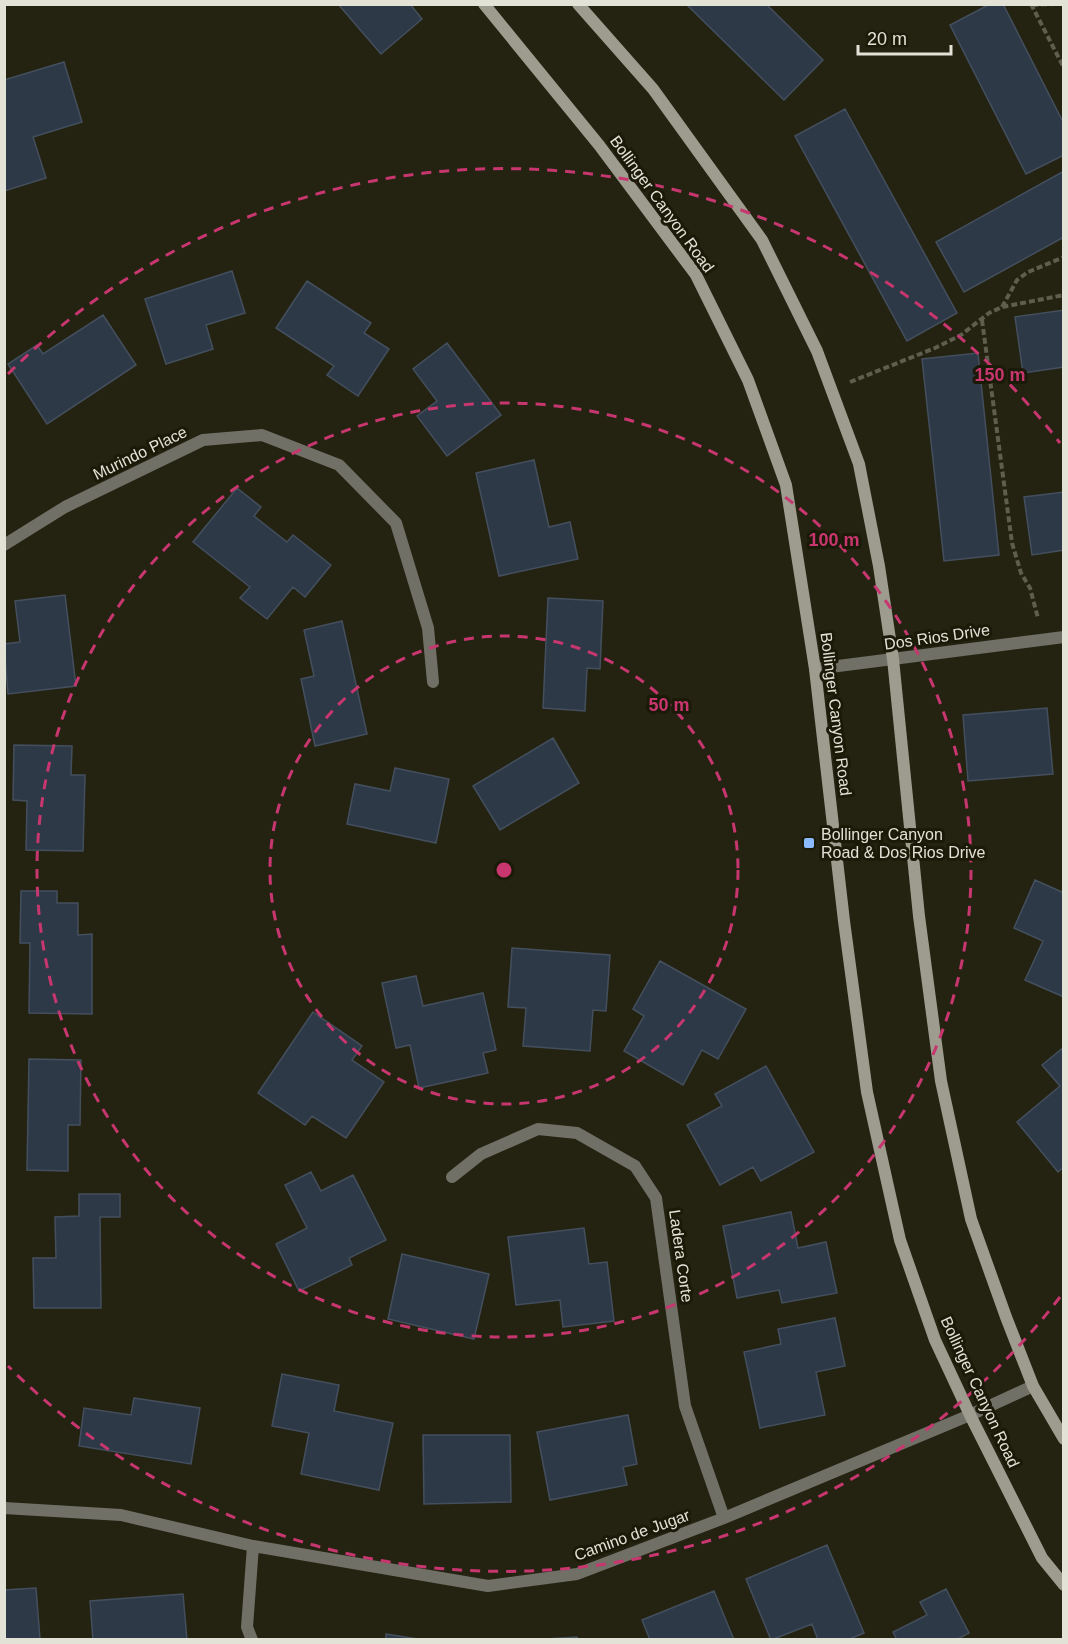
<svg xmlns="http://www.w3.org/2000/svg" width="1068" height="1644" font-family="Arial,sans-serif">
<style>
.building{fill:#2e3947;stroke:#444f5e;stroke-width:1.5}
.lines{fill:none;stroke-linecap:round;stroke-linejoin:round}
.path{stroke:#5e5d4e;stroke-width:4;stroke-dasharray:6 3;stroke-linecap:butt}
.street{stroke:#707067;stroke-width:12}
.secondary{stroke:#9d9c8e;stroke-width:12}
.ring{fill:none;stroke:#c7366e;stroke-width:3;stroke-dasharray:10 8}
.poi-dot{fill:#8abafc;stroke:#1b1908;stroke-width:2}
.labels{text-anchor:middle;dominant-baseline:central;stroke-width:6;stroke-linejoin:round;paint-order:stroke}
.street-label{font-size:16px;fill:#e2e2d7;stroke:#1b1908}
.poi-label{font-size:16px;fill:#e2e2d7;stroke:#1b1908;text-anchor:start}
.centre{fill:#c7366e;stroke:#1b1908;stroke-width:3}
.ring-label{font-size:18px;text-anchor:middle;font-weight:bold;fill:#c7366e;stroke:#1b1908;stroke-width:6;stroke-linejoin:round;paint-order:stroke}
</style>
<rect width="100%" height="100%" fill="#242312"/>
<path class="building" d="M 338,4 L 410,4 L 422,19 L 381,54 Z
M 686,4 L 766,4 L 823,60 L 784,100 Z
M 990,4 L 1003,4 L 1064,124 L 1064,155 L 1026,174 L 950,25 Z
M 64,62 L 82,122 L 33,137 L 46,178 L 4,191 L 4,80 Z
M 845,109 L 957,313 L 907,341 L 795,136 Z
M 1064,171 L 1064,237 L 964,292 L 936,242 Z
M 232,271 L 245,313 L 206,325 L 213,349 L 166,364 L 145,299 Z
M 307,281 L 371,323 L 364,333 L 389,349 L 358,396 L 327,375 L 334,366 L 276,328 Z
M 1064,310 L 1064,367 L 1023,373 L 1015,317 Z
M 103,315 L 136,365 L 47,424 L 8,364 L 37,345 L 43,354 Z
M 447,343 L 501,415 L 447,456 L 417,416 L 437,401 L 413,369 Z
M 978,353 L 999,555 L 944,561 L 922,359 Z
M 534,460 L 549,527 L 570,522 L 578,559 L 499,576 L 476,473 Z
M 237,488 L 261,507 L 254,516 L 287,542 L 293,535 L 331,565 L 305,597 L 293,587 L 267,619 L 240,598 L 250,587 L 193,542 Z
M 1064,492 L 1064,550 L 1032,555 L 1024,497 Z
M 65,595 L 76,686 L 8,694 L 4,644 L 20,642 L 15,601 Z
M 548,598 L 603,601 L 600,669 L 587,668 L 585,711 L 543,708 Z
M 342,621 L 367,734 L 315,746 L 301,679 L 314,676 L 304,630 Z
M 1047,708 L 1053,774 L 968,781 L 963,715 Z
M 553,738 L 579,783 L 500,830 L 473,786 Z
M 14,745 L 72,746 L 71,775 L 85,775 L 83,851 L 26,850 L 27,801 L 13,800 Z
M 395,768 L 449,779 L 436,843 L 347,824 L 355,784 L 390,791 Z
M 1035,880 L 1064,893 L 1064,997 L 1025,980 L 1043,941 L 1014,928 Z
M 21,891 L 57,891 L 57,903 L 78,903 L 78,935 L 92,934 L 92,1014 L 29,1013 L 30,943 L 20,943 Z
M 512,948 L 610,955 L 606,1011 L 593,1010 L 590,1051 L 523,1046 L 526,1008 L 508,1007 Z
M 660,961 L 746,1009 L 718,1059 L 702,1050 L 683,1085 L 624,1051 L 644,1016 L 633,1009 Z
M 416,976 L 423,1006 L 483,993 L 496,1050 L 483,1053 L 488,1073 L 419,1088 L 410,1045 L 396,1048 L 382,983 Z
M 313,1012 L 362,1046 L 352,1060 L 384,1082 L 346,1138 L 312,1116 L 305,1125 L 258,1093 Z
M 1064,1047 L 1064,1167 L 1058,1172 L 1017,1122 L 1060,1086 L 1042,1065 Z
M 29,1059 L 81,1060 L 80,1125 L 68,1125 L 68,1171 L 27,1170 Z
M 766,1066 L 814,1152 L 761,1181 L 753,1167 L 720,1185 L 687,1125 L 722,1106 L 715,1094 Z
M 311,1172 L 321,1191 L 353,1175 L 386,1240 L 349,1258 L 352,1265 L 299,1291 L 276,1244 L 307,1228 L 285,1185 Z
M 79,1194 L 120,1194 L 120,1217 L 100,1217 L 101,1308 L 34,1308 L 33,1258 L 56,1258 L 55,1217 L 79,1216 Z
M 791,1212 L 798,1248 L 826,1242 L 837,1293 L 782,1303 L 779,1290 L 737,1298 L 723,1226 Z
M 584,1228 L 589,1264 L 607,1262 L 614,1321 L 563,1327 L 560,1300 L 516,1305 L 508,1237 Z
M 402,1254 L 489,1274 L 474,1339 L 388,1319 Z
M 835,1318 L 845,1366 L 816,1372 L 825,1415 L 760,1428 L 744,1352 L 781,1344 L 778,1329 Z
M 282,1374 L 339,1385 L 334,1411 L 393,1423 L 379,1490 L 301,1474 L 309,1433 L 272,1426 Z
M 134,1398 L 200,1408 L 191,1464 L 79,1446 L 84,1408 L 131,1415 Z
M 628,1415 L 637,1464 L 623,1467 L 627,1485 L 550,1500 L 537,1432 Z
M 423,1435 L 510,1435 L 511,1502 L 424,1504 Z
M 827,1545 L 864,1633 L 847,1640 L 818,1640 L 812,1624 L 771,1640 L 746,1579 Z
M 36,1588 L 40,1639 L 4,1640 L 4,1590 Z
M 946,1589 L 969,1633 L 956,1640 L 897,1640 L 893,1632 L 927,1615 L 920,1602 Z
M 714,1591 L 734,1640 L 650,1640 L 642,1620 Z
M 183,1594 L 187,1640 L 93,1640 L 90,1601 Z
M 386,1634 L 424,1640 L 386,1640 Z
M 577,1637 L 578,1640 L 531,1640 Z"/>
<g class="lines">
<path class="path" d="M 1031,4 L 1064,68
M 1032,5 L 1054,4
M 1002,307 L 1017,280 L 1028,272 L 1064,257
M 982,320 L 1012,543 L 1021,573 L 1030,588 L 1038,618
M 850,382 L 935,348 L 961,335 L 989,313 L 1002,307 L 1064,295"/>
<path class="street" d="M 4,545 L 65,507 L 203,440 L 262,435 L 339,465 L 396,523 L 428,628 L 433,682
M 815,669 L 1064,637
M 452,1177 L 481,1154 L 538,1129 L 577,1133 L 635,1166 L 656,1198 L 685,1406 L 724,1518
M 4,1508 L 121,1515 L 253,1546 L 488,1586 L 577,1574 L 724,1518 L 970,1415 L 1033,1386
M 252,1640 L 247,1627 L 253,1546"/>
<path class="secondary" d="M 484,4 L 599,145 L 696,275 L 748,380 L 786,485 L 815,669 L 844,921 L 867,1092 L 900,1240 L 935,1340 L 970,1415 L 1042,1558 L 1064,1585
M 578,4 L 653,89 L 762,240 L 817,351 L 859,464 L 879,566 L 893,659 L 919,916 L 941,1081 L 971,1219 L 1006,1317 L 1033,1386 L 1064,1439"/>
</g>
<g class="ring">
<circle cx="504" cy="870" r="234"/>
<circle cx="504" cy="870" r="467"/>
<path d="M1060 1297A701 701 0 0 1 8 1366M8 374A701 701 0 0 1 1060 443"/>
</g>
<rect class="poi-dot" x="803" y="837" width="12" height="12" rx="3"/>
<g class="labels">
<g class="street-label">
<text transform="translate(662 204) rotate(54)">Bollinger Canyon Road</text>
<text transform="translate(140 453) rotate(-26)">Murindo Place</text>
<text transform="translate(937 637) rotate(-8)">Dos Rios Drive</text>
<text transform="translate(836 714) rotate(83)">Bollinger Canyon Road</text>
<text transform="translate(681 1256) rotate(82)">Ladera Corte</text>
<text transform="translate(980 1392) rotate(65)">Bollinger Canyon Road</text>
<text transform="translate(632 1535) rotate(-20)">Camino de Jugar</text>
</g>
<g class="poi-label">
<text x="821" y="834">Bollinger Canyon<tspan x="821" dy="18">Road &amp; Dos Rios Drive</tspan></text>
</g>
</g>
<circle cx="504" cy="870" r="9" class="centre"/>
<g class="ring-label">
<text x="1000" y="381">150 m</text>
<text x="834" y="546">100 m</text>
<text x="669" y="711">50 m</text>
</g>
<rect width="1068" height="1644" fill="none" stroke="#e2e2d7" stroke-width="12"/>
<path d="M858 45v9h93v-9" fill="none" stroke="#e2e2d7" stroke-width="3"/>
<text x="867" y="45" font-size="18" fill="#e2e2d7" stroke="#1b1908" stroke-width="4.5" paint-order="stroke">20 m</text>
</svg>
